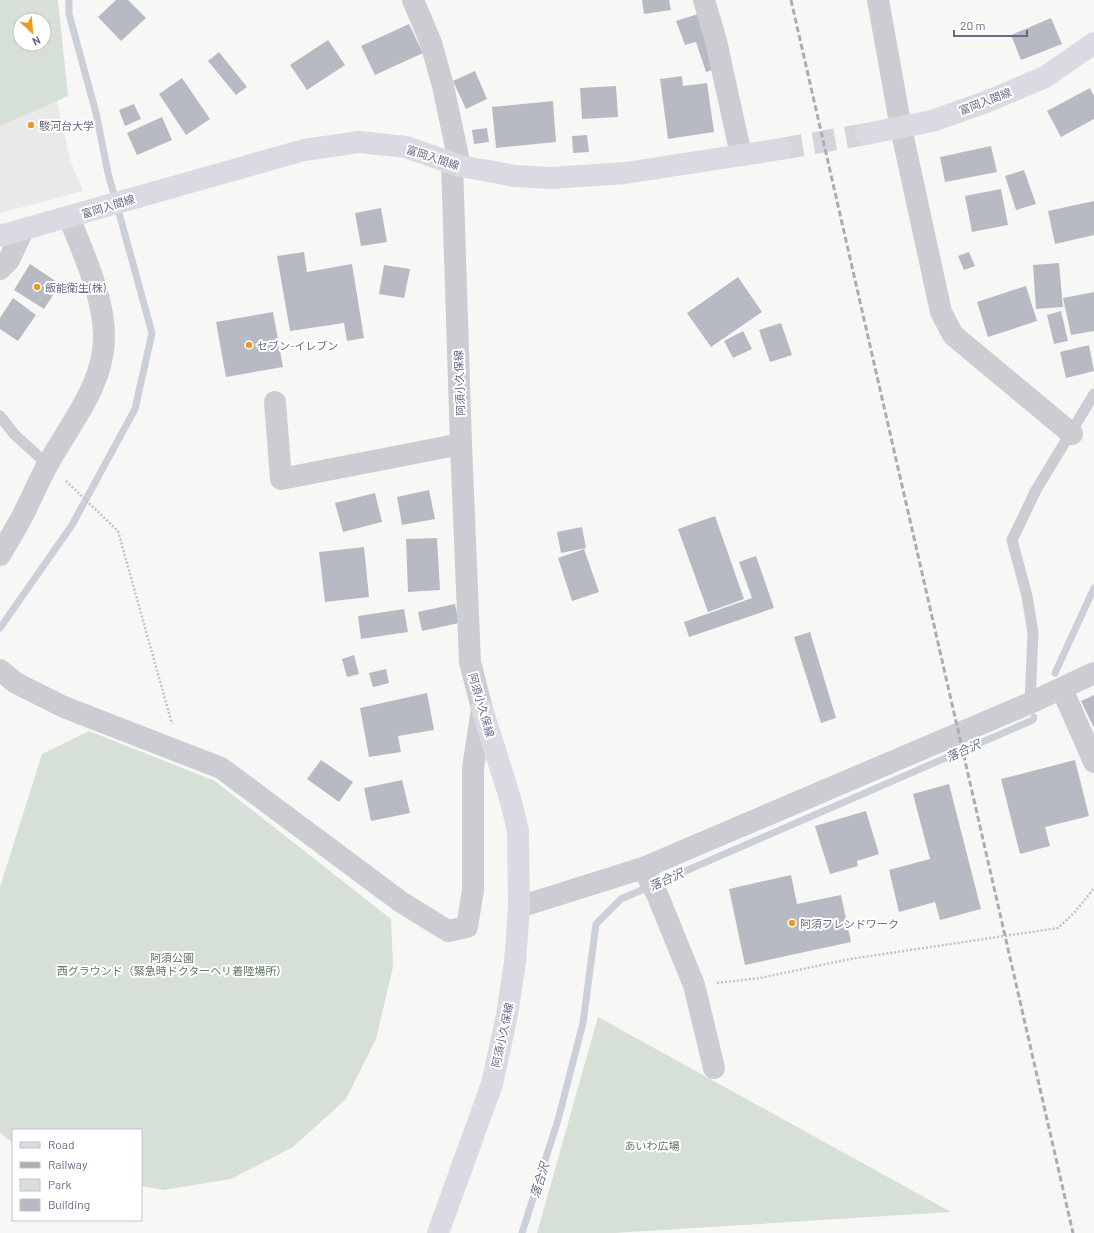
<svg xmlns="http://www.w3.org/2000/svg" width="1094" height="1233" font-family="Barlow,'Noto Sans JP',sans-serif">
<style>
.built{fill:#e8e9e8}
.green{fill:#d6e0d6;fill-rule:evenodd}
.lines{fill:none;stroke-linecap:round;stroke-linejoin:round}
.stream{stroke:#cbcfd7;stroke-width:7}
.building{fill:#b7bac2}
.secondary-tunnel{stroke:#d3d5da;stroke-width:22;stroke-dasharray:22 11;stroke-linecap:butt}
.path{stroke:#c3c3c6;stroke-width:2.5;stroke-dasharray:2 2;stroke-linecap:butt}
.lane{stroke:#cccdd2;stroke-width:11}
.street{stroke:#cccdd2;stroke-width:22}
.secondary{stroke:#dadbe2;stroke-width:22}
.rail{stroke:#abadb5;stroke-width:3;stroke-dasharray:6 3;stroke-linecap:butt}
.poi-dot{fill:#e99c24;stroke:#fff;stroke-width:1.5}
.labels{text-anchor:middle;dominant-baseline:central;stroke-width:4;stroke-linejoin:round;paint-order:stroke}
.street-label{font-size:11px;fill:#666c87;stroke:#fff}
.poi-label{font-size:11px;fill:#666c87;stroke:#fff;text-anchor:start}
.park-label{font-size:11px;fill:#617965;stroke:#fff}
.water-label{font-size:12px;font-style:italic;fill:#67738a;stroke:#fff}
</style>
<rect width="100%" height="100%" fill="#f7f8f5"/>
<path class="built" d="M 0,0 L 20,20 L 20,44 L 44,44 L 44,40 L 70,160 L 83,191 L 0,213 Z"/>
<path class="green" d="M 0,0 L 58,0 L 68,96 L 0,126 ZM 20,20 L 44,20 L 44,44 L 20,44 Z
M 89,731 L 215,781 L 391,919 L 393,967 L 376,1039 L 346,1099 L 293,1147 L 231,1179 L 163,1190 L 141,1186 L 141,1130 L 13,1130 L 13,1143 L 0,1133 L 0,887 L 42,754 Z
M 598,1017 L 951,1212 L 614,1233 L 537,1233 Z"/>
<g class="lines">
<path class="stream" d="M 0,628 L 72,525 L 135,409 L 152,333 L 108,173 L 96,113 L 69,14 L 69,0
M 1055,673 L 1094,588
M 522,1233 L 558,1120 L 583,1023 L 596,924 L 621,899 L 1033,720 L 1034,717"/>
</g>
<path class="building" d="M 116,0 L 128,0 L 146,18 L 121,41 L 98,17 Z
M 642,0 L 669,0 L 671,10 L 644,14 Z
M 701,13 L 719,68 L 706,72 L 696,42 L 685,45 L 676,21 Z
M 1051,18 L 1062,44 L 1021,60 L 1011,35 Z
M 409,24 L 423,53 L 375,75 L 361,46 Z
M 328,40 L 345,65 L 307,90 L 290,65 Z
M 219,52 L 247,87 L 236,95 L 208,61 Z
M 475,71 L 487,99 L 466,109 L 453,81 Z
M 682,76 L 683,86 L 707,83 L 714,132 L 668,139 L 660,79 Z
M 182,78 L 210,119 L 186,135 L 159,94 Z
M 616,86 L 618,117 L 582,119 L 580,88 Z
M 1090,88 L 1094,96 L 1094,119 L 1061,137 L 1047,111 Z
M 553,101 L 556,142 L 496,148 L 492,107 Z
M 134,104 L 141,119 L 125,126 L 119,110 Z
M 162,117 L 172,140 L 137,155 L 127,133 Z
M 487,128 L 489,142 L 474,144 L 472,130 Z
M 587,135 L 589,152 L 573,153 L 572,136 Z
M 991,146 L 997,172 L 945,182 L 940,157 Z
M 1024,170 L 1036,204 L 1016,210 L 1005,176 Z
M 1001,189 L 1008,225 L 972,232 L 965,196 Z
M 1094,201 L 1094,235 L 1055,244 L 1048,211 Z
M 381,208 L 387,242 L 361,246 L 355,213 Z
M 304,252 L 307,272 L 352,264 L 364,338 L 347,341 L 344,323 L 290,331 L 277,256 Z
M 969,252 L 975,266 L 964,270 L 958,256 Z
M 1059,263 L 1063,307 L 1036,309 L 1033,265 Z
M 30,264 L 60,284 L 44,309 L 14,290 Z
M 384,265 L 410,269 L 404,298 L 379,294 Z
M 738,277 L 762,312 L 711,347 L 687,313 Z
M 1026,286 L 1037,321 L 988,337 L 977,302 Z
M 1094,292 L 1094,331 L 1071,335 L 1063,298 Z
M 13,298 L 36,315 L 18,341 L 0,329 L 0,318 Z
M 1061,311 L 1068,341 L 1054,344 L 1047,315 Z
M 273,312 L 283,367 L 226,377 L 216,322 Z
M 781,323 L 792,355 L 770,362 L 759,330 Z
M 743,331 L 752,349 L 733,358 L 724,341 Z
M 1089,345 L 1094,371 L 1066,378 L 1060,352 Z
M 429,490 L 435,519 L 402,525 L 397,497 Z
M 375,493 L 382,522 L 343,532 L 335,503 Z
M 715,516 L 744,599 L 708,612 L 678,529 Z
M 582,527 L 586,548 L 561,553 L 557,532 Z
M 437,538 L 440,590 L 408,592 L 406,539 Z
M 364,547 L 369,597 L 325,602 L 319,552 Z
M 584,549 L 599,592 L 572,601 L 558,558 Z
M 756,556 L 774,608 L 689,637 L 684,622 L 752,598 L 739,562 Z
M 455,604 L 459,623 L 422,631 L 418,612 Z
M 404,609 L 408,632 L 361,639 L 358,616 Z
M 810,632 L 836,718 L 821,723 L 794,637 Z
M 354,655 L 359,674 L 347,677 L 342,659 Z
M 386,669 L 389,683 L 373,687 L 369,673 Z
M 427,693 L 434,730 L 398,736 L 401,752 L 369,757 L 360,708 Z
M 1094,695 L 1094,728 L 1081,701 Z
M 321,760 L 353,782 L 339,802 L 307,779 Z
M 1075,760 L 1089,816 L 1045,827 L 1050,846 L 1020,854 L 1001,779 Z
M 402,780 L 410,813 L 371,821 L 364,788 Z
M 949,784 L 981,909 L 940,920 L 935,902 L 899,912 L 889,870 L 930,859 L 913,794 Z
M 866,811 L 879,854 L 857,861 L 858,866 L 830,874 L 815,826 Z
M 791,875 L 797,904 L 841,895 L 851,942 L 745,965 L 729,889 Z"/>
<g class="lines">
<path class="secondary-tunnel" d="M 781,149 L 866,134"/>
<path class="path" d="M 66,481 L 118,531 L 172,724
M 717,983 L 760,978 L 850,959 L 1058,928 L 1075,912 L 1094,888"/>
<path class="lane" d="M 0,416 L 15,435 L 47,464
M 1030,703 L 1033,633 L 1027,596 L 1012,540 L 1036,490 L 1094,394"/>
<path class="street" d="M 413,0 L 431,43 L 443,86 L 460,166
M 704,0 L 716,41 L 741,155
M 878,0 L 901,128 L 941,312 L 953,335 L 1072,434
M 0,269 L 9,260 L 23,230
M 275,402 L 281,479 L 461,444
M 0,555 C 8,541 17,527 24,513 C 32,497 39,480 48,464 C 70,424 103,386 104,339 C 105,299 83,253 69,217
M 0,670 L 16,683 L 64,707 L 221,768 L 401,902 L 448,931 L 467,927 L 473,890 L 473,768 L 482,709 L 470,662 L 461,444 L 452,163
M 1062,689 L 1094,762
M 643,868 L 657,894 L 694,985 L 714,1068
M 519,907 L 643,868 L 1030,703 L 1094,673"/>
<path class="secondary" d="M 866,134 L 932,121 L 986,102 L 1045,77 L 1094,43
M 0,236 L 304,150 L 359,142 L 406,147 L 460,166 L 483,170 L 515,176 L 552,178 L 625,173 L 781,149
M 438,1233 L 492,1084 L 507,1015 L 515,962 L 519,907 L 518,831 L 510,798 L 482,709"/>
<path class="rail" d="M 791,0 L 1073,1233"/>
</g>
<g class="poi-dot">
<circle cx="31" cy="125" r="4"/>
<circle cx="37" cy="287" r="4"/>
<circle cx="249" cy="345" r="4"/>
<circle cx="792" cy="923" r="4"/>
</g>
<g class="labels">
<g class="street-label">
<text transform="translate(985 101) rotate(-21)">富岡入間線</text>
<text transform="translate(433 157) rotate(18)">富岡入間線</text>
<text transform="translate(108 206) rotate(-17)">富岡入間線</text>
<text transform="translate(459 383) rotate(-92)">阿須小久保線</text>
<text transform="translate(482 705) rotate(74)">阿須小久保線</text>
<text transform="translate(502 1035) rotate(-78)">阿須小久保線</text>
</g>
<g class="poi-label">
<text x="39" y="125">駿河台大学</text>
<text x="45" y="287">飯能衛生(株)</text>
<text x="257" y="345">セブン-イレブン</text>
<text x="800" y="923">阿須フレンドワーク</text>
</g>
<g class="park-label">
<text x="172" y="957">阿須公園<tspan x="172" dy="13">西グラウンド（緊急時ドクターヘリ着陸場所）</tspan></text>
<text x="652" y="1145">あいわ広場</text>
</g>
<g class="water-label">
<text transform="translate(963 750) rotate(-24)">落合沢</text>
<text transform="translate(666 879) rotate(-24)">落合沢</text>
<text transform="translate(539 1180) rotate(-72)">落合沢</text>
</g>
</g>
<rect x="12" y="1129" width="130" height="92" fill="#ffffff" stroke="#c2c4cf"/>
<rect x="20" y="1142" width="20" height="6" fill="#dadbe2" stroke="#c2c4cf"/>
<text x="48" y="1149" font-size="12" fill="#666c87">Road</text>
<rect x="20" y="1162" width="20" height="6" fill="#abadb5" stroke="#c2c4cf"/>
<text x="48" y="1169" font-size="12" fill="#666c87">Railway</text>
<rect x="20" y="1179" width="20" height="12" fill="#d6e0d6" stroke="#c2c4cf"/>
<text x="48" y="1189" font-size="12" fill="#666c87">Park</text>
<rect x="20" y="1199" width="20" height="12" fill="#b7bac2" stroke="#c2c4cf"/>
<text x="48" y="1209" font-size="12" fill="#666c87">Building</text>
<g transform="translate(32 32) rotate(154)"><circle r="19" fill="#ffffff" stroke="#c2c4cf"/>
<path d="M0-3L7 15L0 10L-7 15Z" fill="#e99c24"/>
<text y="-6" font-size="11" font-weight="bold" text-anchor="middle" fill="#666c87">N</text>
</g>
<path d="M954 30v6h73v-6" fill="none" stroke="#666c87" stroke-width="2"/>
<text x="960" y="30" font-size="12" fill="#666c87" stroke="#ffffff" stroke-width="3" paint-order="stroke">20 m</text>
</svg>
